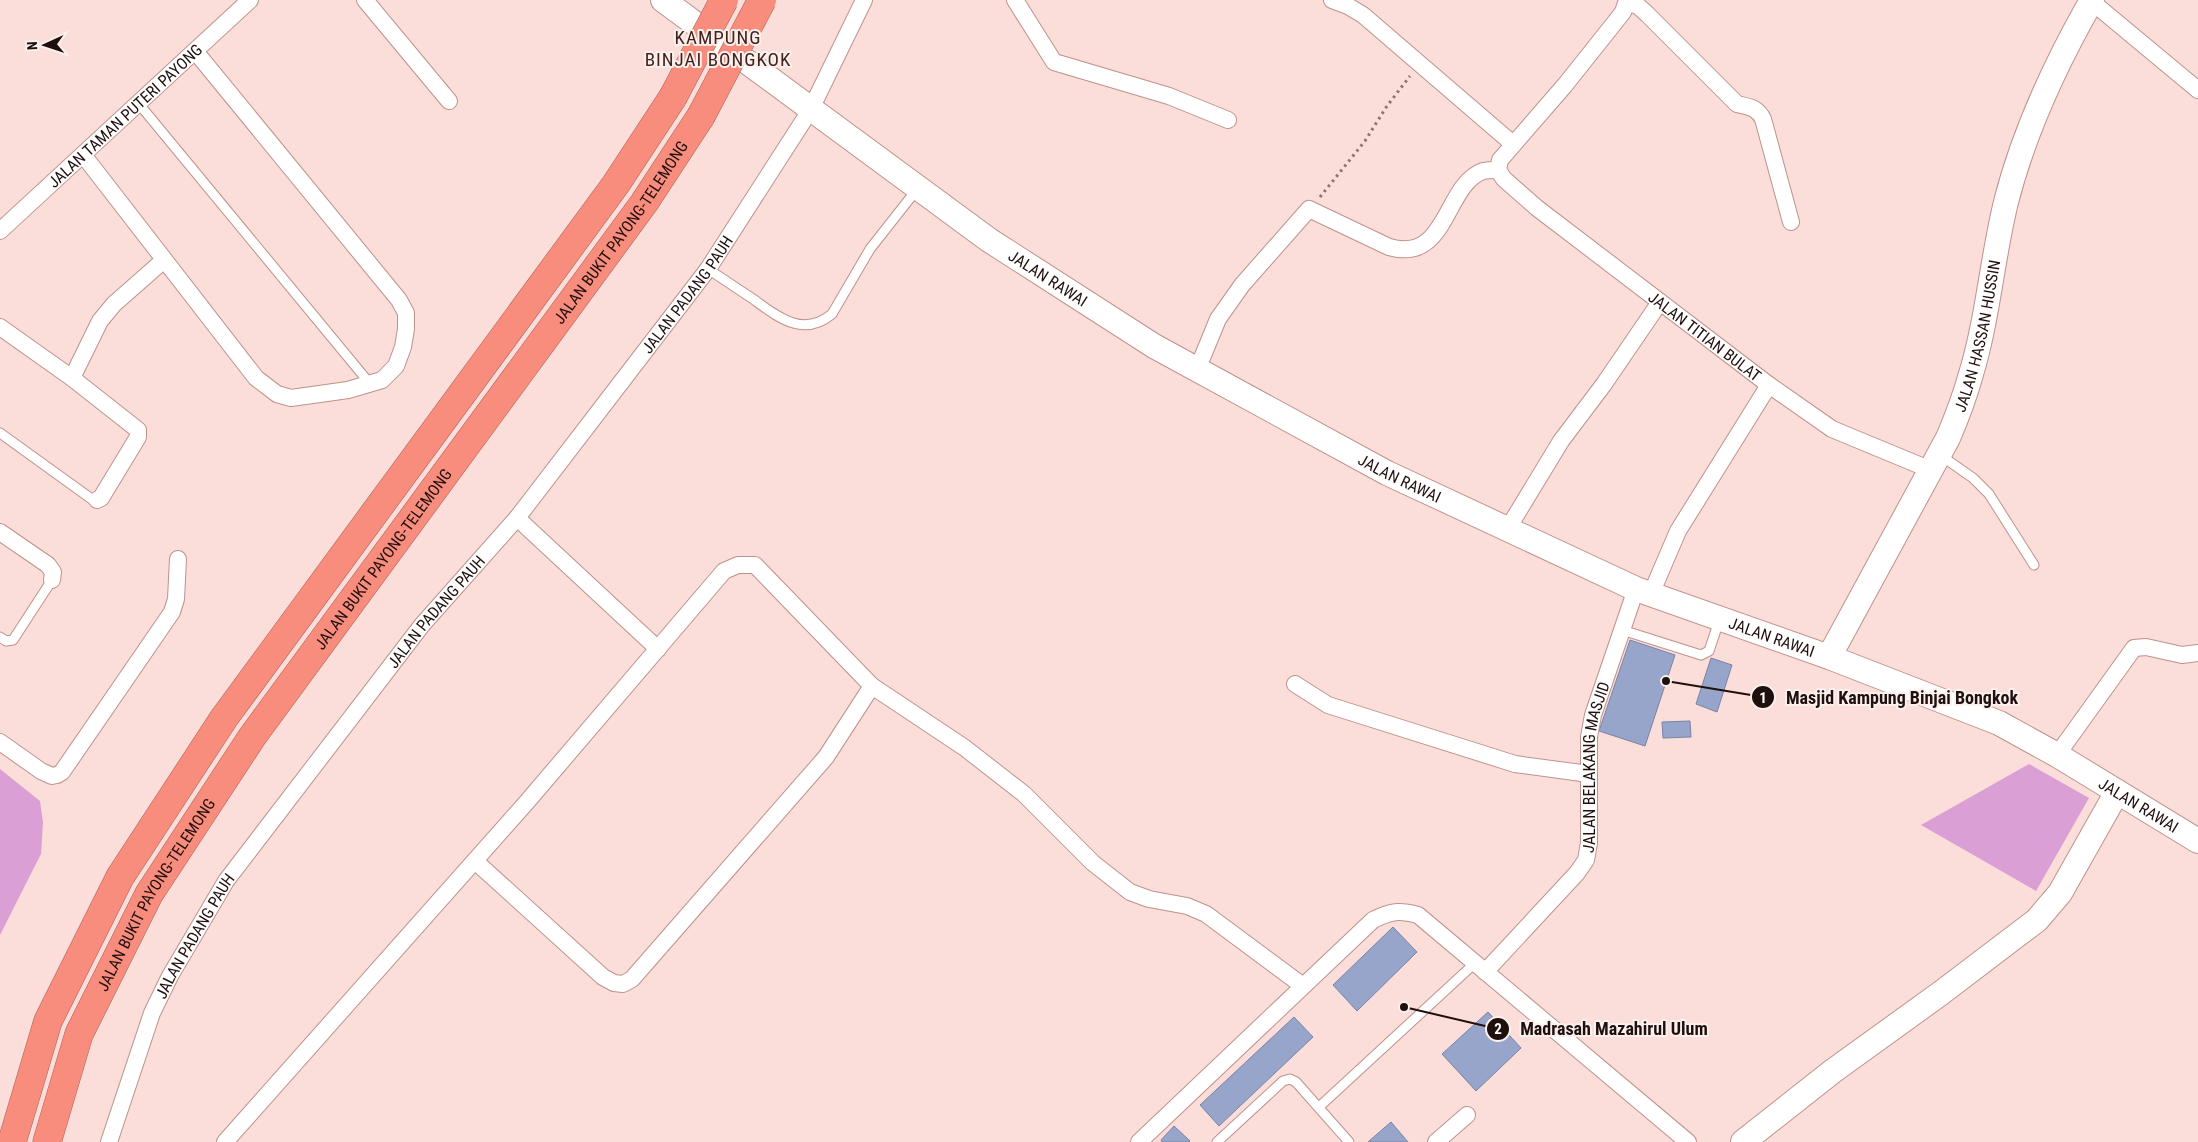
<svg xmlns="http://www.w3.org/2000/svg" width="2198" height="1142" font-family="'Roboto Condensed',sans-serif">
<style>
.green{fill:#daa0d6}
.building{fill:#97a5ca;stroke:#7784a7}
.lines{fill:none;stroke-linecap:round;stroke-linejoin:round}
.lane-casing{stroke:#bf928a;stroke-width:11}
.street-casing{stroke:#bf928a;stroke-width:18}
.secondary-casing{stroke:#bf928a;stroke-width:26}
.highway-casing{stroke:#ac6056;stroke-width:29}
.path{stroke:#8a7370;stroke-width:3;stroke-dasharray:2.5 4;stroke-linecap:butt}
.lane{stroke:#fff;stroke-width:9}
.street{stroke:#fff;stroke-width:16}
.secondary{stroke:#fff;stroke-width:24}
.highway{stroke:#f88c7d;stroke-width:28}
.highway-bridge-casing{stroke:#ac6056;stroke-width:29;stroke-linecap:butt}
.highway-bridge{stroke:#f88c7d;stroke-width:28}
.labels{text-anchor:middle;dominant-baseline:central;stroke-width:4;stroke-linejoin:round;paint-order:stroke}
.street-label{font-size:16px;fill:#1f0f0d;stroke:#faf0ee}
.quarter-label{font-size:19px;letter-spacing:1px;fill:#45211c;stroke:#faf0ee}
.leader{fill:none;stroke:#1f0f0d;stroke-width:2}
.callout-dot{fill:#1f0f0d;stroke:#faf0ee;stroke-width:2}
.mark-label{font-size:15px;text-anchor:middle;font-weight:bold;fill:#fff}
.callout-label{font-size:18px;text-anchor:middle;font-weight:bold;fill:#1f0f0d;stroke:#faf0ee;stroke-width:4;stroke-linejoin:round;paint-order:stroke}
</style>
<rect width="100%" height="100%" fill="#fbddd9"/>
<path class="green" d="M 2029,764 L 2089,798 L 2036,891 L 1921,825 Z
M 0,769 L 40,801 L 43,822 L 41,854 L 0,935 Z"/>
<path class="building" d="M 1630,640 L 1675,655 L 1645,746 L 1599,731 Z
M 1711,658 L 1732,665 L 1717,712 L 1696,704 Z
M 1690,721 L 1691,737 L 1663,738 L 1662,722 Z
M 1393,927 L 1417,952 L 1357,1011 L 1333,985 Z
M 1488,1012 L 1521,1048 L 1476,1091 L 1442,1054 Z
M 1294,1017 L 1313,1037 L 1219,1126 L 1200,1105 Z
M 1391,1122 L 1408,1142 L 1368,1142 Z
M 1174,1126 L 1190,1141 L 1189,1142 L 1162,1142 L 1161,1140 Z"/>
<g class="lines">
<g class="lane-casing">
<path id="lane" d="M 139,104 L 371,385
M 708,269 C 723,279 738,289 753,299 C 778,317 803,338 832,314 L 870,249 L 918,188
M 0,433 L 93,500 L 97,500
M 1940,455 L 1973,478 L 1989,494 L 2034,565
M 1622,630 L 1701,655 L 1709,651 L 1720,618
M 0,637 L 6,641 L 13,640 L 52,580
M 1319,1107 L 1475,963
M 1217,1142 L 1283,1081 L 1290,1079 L 1296,1082 L 1349,1142"/>
</g>
<g class="street-casing">
<g id="street">
<path d="M 365,0 L 449,101"/>
<path d="M 1015,0 L 1054,62 L 1169,96 L 1228,120"/>
<path d="M 1332,0 L 1348,6 L 1363,15 L 1513,144"/>
<path d="M 2091,1 L 2198,90"/>
<path d="M 1627,4 L 1637,5 L 1647,14 L 1737,104 C 1749,107 1757,107 1763,119 L 1791,222"/>
<path d="M 84,156 L 256,378 L 277,394 L 291,398 L 348,390 L 382,380 L 396,366 L 403,347 L 406,329 L 406,313 L 399,300 L 195,51"/>
<path id="s1" d="M 1498,170 L 1504,179 L 1537,208 L 1769,385 L 1832,429 L 1931,470"/>
<path d="M 1498,170 L 1500,160 L 1565,85 L 1616,21 L 1623,12 L 1627,0"/>
<path id="s2" d="M 0,231 L 250,0"/>
<path d="M 0,327 L 72,378 L 138,430 L 138,437 L 101,498 L 97,500"/>
<path d="M 1197,370 L 1218,319 L 1242,285 L 1309,209 L 1389,247 C 1448,264 1444,185 1483,171 C 1488,170 1493,170 1498,170"/>
<path d="M 72,378 L 100,321 L 114,304 L 164,260"/>
<path d="M 517,518 L 658,649"/>
<path d="M 1507,530 L 1561,441 L 1604,384 L 1660,302"/>
<path d="M 0,532 L 48,565 L 53,572 L 52,580"/>
<path d="M 1651,594 L 1678,531 L 1769,385"/>
<path d="M 1295,684 L 1328,705 L 1515,764 L 1589,774"/>
<path d="M 0,742 L 41,771 L 52,776 L 57,775 L 62,772 L 172,612 L 176,599 L 178,559"/>
<path d="M 2057,755 L 2134,648 L 2146,647 L 2182,655 L 2198,653"/>
<path d="M 475,861 L 603,977 L 614,983 L 623,984 L 632,979 L 826,757 L 872,686"/>
<path id="s3" d="M 1485,972 L 1577,873 L 1586,860 L 1589,843 L 1589,737 L 1593,715 L 1636,589"/>
<path id="s4" d="M 109,1142 L 152,1013 L 170,976 L 226,881 L 422,625 L 517,518 L 708,269 L 811,109 L 864,0"/>
<path d="M 225,1142 L 526,803 L 724,571 L 738,565 L 755,565 L 872,686 L 965,748 L 1024,794 L 1093,863 L 1130,892 L 1149,899 L 1187,906 L 1206,914 L 1303,986"/>
<path d="M 1139,1142 L 1373,920 C 1391,911 1399,910 1418,915 L 1688,1142"/>
<path d="M 1436,1142 L 1467,1115"/>
</g>
</g>
<g class="secondary-casing">
<g id="secondary">
<path id="s5" d="M 663,0 L 989,240 L 1154,346 L 1387,473 L 1636,589 L 1829,657 L 1999,723 L 2057,755 L 2198,841"/>
<path id="s6" d="M 1829,657 L 1948,438 C 1957,417 1965,396 1971,374 C 1988,318 1992,259 2006,202 C 2024,131 2056,63 2092,0"/>
<path d="M 1743,1142 L 1833,1071 L 1941,993 L 2037,920 L 2060,893 L 2117,792"/>
</g>
</g>
<g class="highway-casing">
<g id="highway">
<path d="M 12,1142 L 48,1021 L 120,877 L 224,718 L 616,184 L 673,97"/>
<path id="s7" d="M 47,1142 L 79,1034 L 149,894 L 252,737 L 644,203 L 701,116"/>
</g>
</g>
<path class="path" d="M 1320,197 L 1365,141 L 1387,106 L 1410,76"/>
<use href="#lane" class="lane"/>
<use href="#street" class="street"/>
<use href="#secondary" class="secondary"/>
<use href="#highway" class="highway"/>
<g class="highway-bridge-casing">
<path id="highway-bridge" d="M 673,97 L 724,0
M 701,116 L 762,0"/>
</g>
<use href="#highway-bridge" class="highway-bridge"/>
</g>
<g class="labels">
<g class="street-label">
<text stroke="none"><textPath href="#s2" startOffset="170">JALAN TAMAN PUTERI PAYONG</textPath></text>
<text stroke="none"><textPath href="#s7" startOffset="1082">JALAN BUKIT PAYONG-TELEMONG</textPath></text>
<text stroke="none"><textPath href="#s5" startOffset="475">JALAN RAWAI</textPath></text>
<text stroke="none"><textPath href="#s4" startOffset="1034">JALAN PADANG PAUH</textPath></text>
<text stroke="none"><textPath href="#s6" startOffset="356">JALAN HASSAN HUSSIN</textPath></text>
<text stroke="none"><textPath href="#s1" startOffset="266">JALAN TITIAN BULAT</textPath></text>
<text stroke="none"><textPath href="#s5" startOffset="880">JALAN RAWAI</textPath></text>
<text stroke="none"><textPath href="#s7" startOffset="678">JALAN BUKIT PAYONG-TELEMONG</textPath></text>
<text stroke="none"><textPath href="#s4" startOffset="629">JALAN PADANG PAUH</textPath></text>
<text stroke="none"><textPath href="#s5" startOffset="1285">JALAN RAWAI</textPath></text>
<text stroke="none"><textPath href="#s3" startOffset="245">JALAN BELAKANG MASJID</textPath></text>
<text stroke="none"><textPath href="#s5" startOffset="1690">JALAN RAWAI</textPath></text>
<text stroke="none"><textPath href="#s7" startOffset="272">JALAN BUKIT PAYONG-TELEMONG</textPath></text>
<text stroke="none"><textPath href="#s4" startOffset="224">JALAN PADANG PAUH</textPath></text>
</g>
<g class="quarter-label">
<text x="718" y="37">KAMPUNG<tspan x="718" dy="22">BINJAI BONGKOK</tspan></text>
</g>
</g>
<path class="leader" d="M1666 681L1763 697M1404 1007L1498 1029"/>
<g class="callout-dot">
<circle cx="1666" cy="681" r="5"/>
<circle cx="1404" cy="1007" r="5"/>
<circle cx="1763" cy="697" r="12"/>
<circle cx="1498" cy="1029" r="12"/>
</g>
<g class="mark-label">
<text x="1763" y="703">1</text>
<text x="1498" y="1034">2</text>
</g>
<g class="callout-label">
<text x="1902" y="704">Masjid Kampung Binjai Bongkok</text>
<text x="1614" y="1035">Madrasah Mazahirul Ulum</text>
</g>
<g transform="translate(45 45) rotate(267)" stroke="#faf0ee" stroke-width="4" paint-order="stroke">
<path d="M0-4L9 19L0 12L-9 19Z" fill="#1f0f0d"/>
<text y="-8" font-size="14" font-weight="bold" text-anchor="middle" fill="#1f0f0d">N</text>
</g>
</svg>
